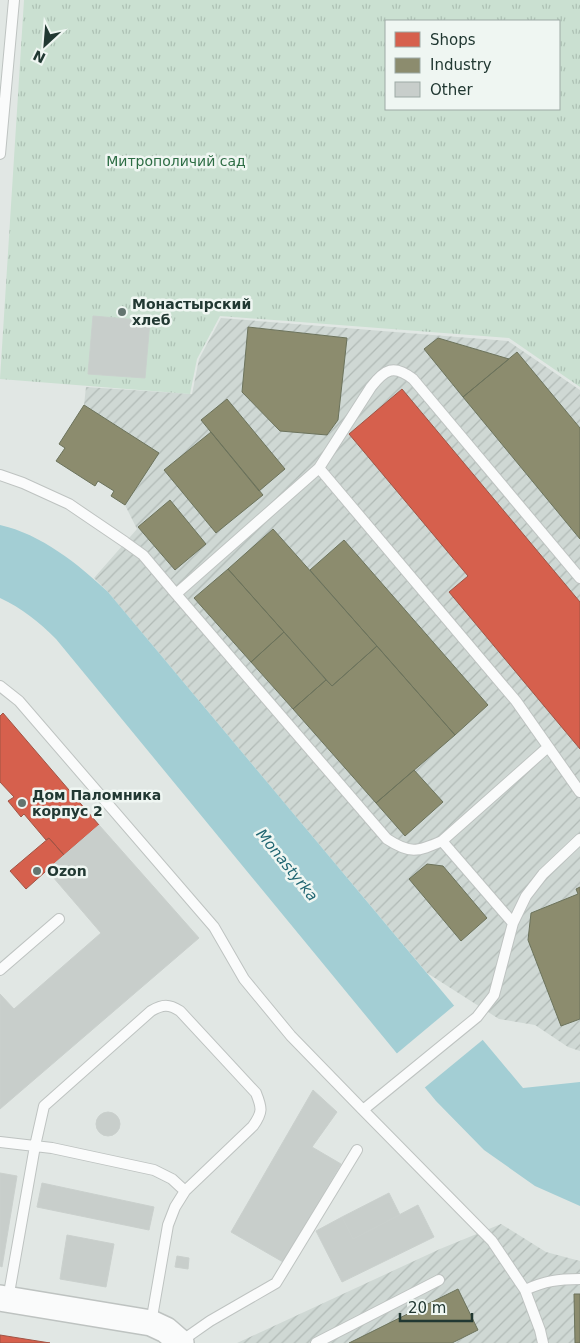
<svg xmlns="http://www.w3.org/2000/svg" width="580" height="1343" font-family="'DejaVu Sans',sans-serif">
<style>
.industrial{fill:url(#industrial-furrows)}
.grass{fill:url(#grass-tufts);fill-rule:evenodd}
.water{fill:#a3ced4}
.pier{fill:#e1e7e4}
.shops{fill:#d6604d;stroke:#a05445}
.industry{fill:#8c8c6e;stroke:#6c735c}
.building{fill:#c8cecb;stroke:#cad0cd}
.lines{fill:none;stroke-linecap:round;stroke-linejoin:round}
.service-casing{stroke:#bec3c1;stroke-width:12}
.tertiary-casing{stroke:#bec3c1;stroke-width:28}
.service{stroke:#fafbfb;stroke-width:10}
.tertiary{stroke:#fafbfb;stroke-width:25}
.poi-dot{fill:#647570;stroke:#eff6f2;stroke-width:2}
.labels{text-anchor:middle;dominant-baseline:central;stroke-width:5;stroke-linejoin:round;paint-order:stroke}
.park-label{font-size:14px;fill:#2d6d44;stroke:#eff6f2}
.poi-label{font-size:14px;font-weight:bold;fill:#213832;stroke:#eff6f2;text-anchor:start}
.water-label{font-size:15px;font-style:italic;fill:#1f6571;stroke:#eff6f2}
</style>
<defs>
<pattern id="industrial-furrows" width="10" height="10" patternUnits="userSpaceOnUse" patternTransform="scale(1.25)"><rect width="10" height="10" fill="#cfd8d4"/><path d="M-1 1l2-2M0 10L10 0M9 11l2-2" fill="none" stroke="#b1bab6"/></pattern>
<pattern id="grass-tufts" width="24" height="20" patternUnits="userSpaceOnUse" patternTransform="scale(1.25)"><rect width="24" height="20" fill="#cae0d1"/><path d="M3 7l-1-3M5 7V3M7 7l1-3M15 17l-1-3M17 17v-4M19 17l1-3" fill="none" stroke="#adc1b4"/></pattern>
</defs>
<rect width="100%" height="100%" fill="#e1e7e4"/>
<path class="industrial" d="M 221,318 L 508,341 L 580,390 L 580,1051 L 568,1047 L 535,1025 L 499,1019 L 427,973 L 108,592 L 94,578 L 137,529 L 125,505 L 111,496 L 114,491 L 98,481 L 95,486 L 56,461 L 65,448 L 59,444 L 84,405 L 86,387 L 192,394 L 199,359 Z
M 501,1224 L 546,1252 L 580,1261 L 580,1343 L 237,1343 L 440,1249 Z"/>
<path class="grass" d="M 24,0 L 580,0 L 580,387 L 509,338 L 220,316 L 197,359 L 190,394 L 0,379 ZM 386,21 L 559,21 L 559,109 L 386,109 Z"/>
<path class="water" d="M 0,525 C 41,534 78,564 108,592 L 523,1088 L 580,1082 L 580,1206 L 535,1186 L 484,1150 L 436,1101 L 56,639 C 39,622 22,608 0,598 Z"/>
<path class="pier" d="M 456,1004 L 485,1038 L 423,1089 L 395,1055 Z"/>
<path class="shops" d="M 402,389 L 580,602 L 580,749 L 449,592 L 468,576 L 349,434 Z
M 3,713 L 99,825 L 64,855 L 49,838 L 46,840 L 24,814 L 21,817 L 8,801 L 14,797 L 0,782 L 0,716 Z
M 49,838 L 64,855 L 26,889 L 10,871 Z
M 0,1335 L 50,1343 L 0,1343 Z"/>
<path class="industry" d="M 248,327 L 347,338 L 338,420 L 327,435 L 280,431 L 242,392 Z
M 438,338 L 509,359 L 463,397 L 424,349 Z
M 517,352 L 580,428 L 580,539 L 463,397 Z
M 227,399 L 285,469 L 259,491 L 201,420 Z
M 84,405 L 159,453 L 125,505 L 111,496 L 114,491 L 98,481 L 95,486 L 56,461 L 65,448 L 59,444 Z
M 211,432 L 263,495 L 216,533 L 164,470 Z
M 170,500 L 206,544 L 175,570 L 138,527 Z
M 273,529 L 377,646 L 332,686 L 228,569 Z
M 344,540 L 488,705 L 455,735 L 310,570 Z
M 228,569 L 284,632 L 251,662 L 194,598 Z
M 284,632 L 326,680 L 293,709 L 251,662 Z
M 377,646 L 455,735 L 376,803 L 293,709 L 326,680 L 332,686 Z
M 414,770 L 443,802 L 405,836 L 376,803 Z
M 427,864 L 443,866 L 487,918 L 461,941 L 409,879 Z
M 580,887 L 580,1019 L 561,1026 L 528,940 L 531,913 L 578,894 L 576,889 Z
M 458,1289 L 478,1330 L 452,1343 L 349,1343 Z
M 574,1294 L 580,1294 L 580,1343 L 575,1343 Z"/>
<path class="building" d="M 93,316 L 150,321 L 145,378 L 88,374 Z
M 99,825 L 199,938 L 0,1109 L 0,994 L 14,1009 L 101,933 L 47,870 Z
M 313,1090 L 337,1112 L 312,1147 L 341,1164 L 283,1262 L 231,1232 Z
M96 1124a12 12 0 1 1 24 0a12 12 0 1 1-24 0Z
M 0,1173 L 17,1176 L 2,1267 L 0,1266 Z
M 42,1183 L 154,1207 L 149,1230 L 37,1207 Z
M 389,1193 L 400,1215 L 353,1239 L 342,1217 Z
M 418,1205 L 434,1237 L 342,1282 L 316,1231 L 342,1217 L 353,1239 Z
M 67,1235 L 114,1244 L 106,1287 L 60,1279 Z
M 177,1256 L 189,1258 L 188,1269 L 175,1267 Z"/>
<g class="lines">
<g class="service-casing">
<path id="service" d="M 0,154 L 14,0
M 319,468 L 371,387 C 385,369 394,364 413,379 L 580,578
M 0,475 L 23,483 L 69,504 L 125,542 L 143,555 L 176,594 L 319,468 L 516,701 L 580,792
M 176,594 L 387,839 C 410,854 417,852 442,841 L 513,923
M 0,686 L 19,701 L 214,927 L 244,979 L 291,1036 L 363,1110
M 442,841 L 548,747
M 0,970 L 59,919
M 0,1142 L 52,1148 L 154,1170 L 172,1179 L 185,1191
M 525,1290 C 545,1281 558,1279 580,1279
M 8,1299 L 35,1146 L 44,1106 L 151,1011 C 163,1004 169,1004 180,1011 L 256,1093 C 262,1108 263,1112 253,1126 L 185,1191 L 175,1207 L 168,1225 L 151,1323
M 180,1342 L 210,1321 L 276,1283 L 357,1150
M 316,1343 L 439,1280
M 543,1343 L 540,1330 L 525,1290 L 492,1241 L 363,1110 L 477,1017 L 494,995 L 513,923 L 526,896 L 543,874 L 580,839"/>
</g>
<g class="tertiary-casing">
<path id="tertiary" d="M 0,1298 L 151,1323 L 166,1330 L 181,1343"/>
</g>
<use href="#service" class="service"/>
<use href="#tertiary" class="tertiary"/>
</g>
<g class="poi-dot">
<circle cx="122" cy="312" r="5"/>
<circle cx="22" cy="803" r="5"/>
<circle cx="37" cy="871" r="5"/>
</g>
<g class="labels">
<g class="park-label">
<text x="176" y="161">Митрополичий сад</text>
</g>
<g class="poi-label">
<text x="132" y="304">Монастырский<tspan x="132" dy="16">хлеб</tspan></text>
<text x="32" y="795">Дом Паломника<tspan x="32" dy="16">корпус 2</tspan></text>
<text x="47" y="871">Ozon</text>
</g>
<g class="water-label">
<text transform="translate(287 865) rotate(51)">Monastyrka</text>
</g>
</g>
<rect x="385" y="20" width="175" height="90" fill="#eff6f2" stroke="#9daaa5"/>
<rect x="395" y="32" width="25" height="15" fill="#d6604d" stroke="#9daaa5"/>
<text x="430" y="45" font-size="15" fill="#213832">Shops</text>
<rect x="395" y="58" width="25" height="15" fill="#8c8c6e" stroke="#9daaa5"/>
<text x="430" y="70" font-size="15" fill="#213832">Industry</text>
<rect x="395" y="82" width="25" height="15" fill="#c8cecb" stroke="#9daaa5"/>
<text x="430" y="95" font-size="15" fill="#213832">Other</text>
<g transform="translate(45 45) rotate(206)" stroke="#eff6f2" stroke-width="4" paint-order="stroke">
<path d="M0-4L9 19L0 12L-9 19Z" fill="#213832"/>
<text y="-8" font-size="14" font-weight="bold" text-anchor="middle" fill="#213832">N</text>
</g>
<path d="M400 1313v8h72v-8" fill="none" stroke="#213832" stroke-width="2.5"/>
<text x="408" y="1313" font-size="15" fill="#213832" stroke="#eff6f2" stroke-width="4" paint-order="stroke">20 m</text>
</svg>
